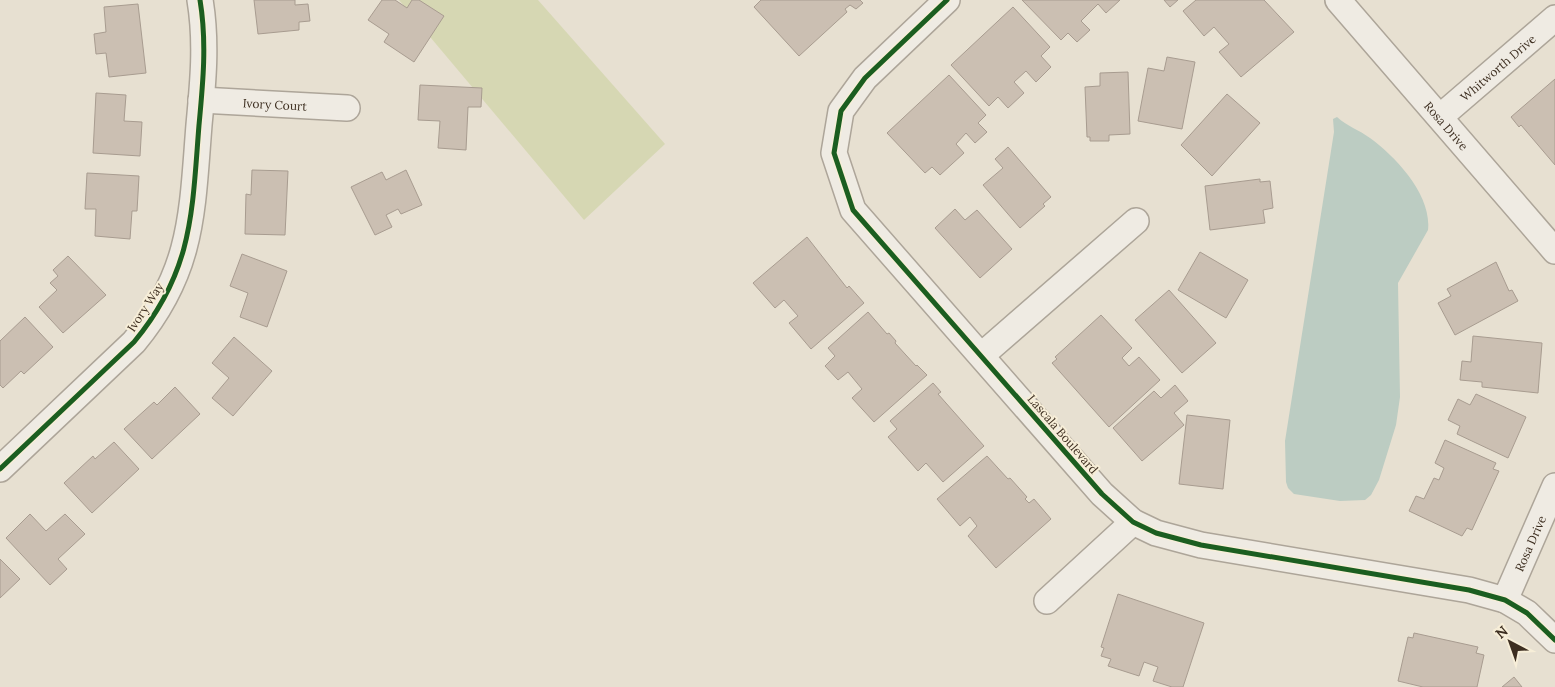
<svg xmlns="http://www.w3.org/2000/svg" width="1555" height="687" font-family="Lora,serif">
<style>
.green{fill:#d6d7b3}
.water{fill:#bcccc2}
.building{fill:#cbbfb2;stroke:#a89c90}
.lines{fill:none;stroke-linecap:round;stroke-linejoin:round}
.street-casing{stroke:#ada599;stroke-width:28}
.street{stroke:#efebe3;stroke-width:25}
.cycleway-casing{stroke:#f7eed8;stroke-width:8}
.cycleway{stroke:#1b5e20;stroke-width:5}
.labels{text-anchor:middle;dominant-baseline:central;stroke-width:4;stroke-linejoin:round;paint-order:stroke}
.street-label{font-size:12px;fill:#3d2e20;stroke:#f7eed8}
</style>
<rect width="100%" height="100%" fill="#e7e0d1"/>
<path class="green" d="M 399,0 L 538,0 L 665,144 L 584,220 Z"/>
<path class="water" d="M 1337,117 C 1347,126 1359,130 1370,138 C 1396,157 1432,195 1428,230 L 1398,283 L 1400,397 L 1396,425 L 1379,480 L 1371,495 L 1365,500 L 1340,501 L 1294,494 L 1288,488 L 1286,482 L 1285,441 L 1334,132 L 1333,119 Z"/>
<path class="building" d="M 254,0 L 295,0 L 295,5 L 308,4 L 310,21 L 299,22 L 299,30 L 258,34 Z
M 382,0 L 395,0 L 407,8 L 412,0 L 419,0 L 444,16 L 414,62 L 384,42 L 389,34 L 368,20 Z
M 761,0 L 860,0 L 863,3 L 856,9 L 850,5 L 845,9 L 847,12 L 799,56 L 754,7 Z
M 1022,0 L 1120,0 L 1106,13 L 1098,4 L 1081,21 L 1090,30 L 1077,42 L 1068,33 L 1061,40 Z
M 1164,0 L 1178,0 L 1170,7 Z
M 1196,0 L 1264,0 L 1294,32 L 1241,77 L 1219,52 L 1229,44 L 1214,27 L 1204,36 L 1183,11 Z
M 138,4 L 146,73 L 109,77 L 106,53 L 96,54 L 94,34 L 106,32 L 104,7 Z
M 1013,7 L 1050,47 L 1041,56 L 1051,67 L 1036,82 L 1026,71 L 1014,82 L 1024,93 L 1008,108 L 998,97 L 989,106 L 951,65 Z
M 1167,57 L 1195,62 L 1182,129 L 1138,121 L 1148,68 L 1164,71 Z
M 1128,72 L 1130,134 L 1109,135 L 1109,141 L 1090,141 L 1090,137 L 1087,137 L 1085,87 L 1100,86 L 1100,73 Z
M 949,75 L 986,115 L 978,123 L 987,132 L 975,143 L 966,133 L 956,144 L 964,153 L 940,175 L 932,167 L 925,173 L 887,133 Z
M 1555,79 L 1555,165 L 1521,125 L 1519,127 L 1511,117 Z
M 420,85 L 482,88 L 481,107 L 468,107 L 466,150 L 438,148 L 440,121 L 418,120 Z
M 96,93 L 126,95 L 124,121 L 142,122 L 140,156 L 93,153 Z
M 1227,94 L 1260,123 L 1212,176 L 1181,145 Z
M 1008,147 L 1051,197 L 1043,204 L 1045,206 L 1020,228 L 983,185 L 1003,168 L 995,159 Z
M 252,170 L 288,171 L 285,235 L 245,234 L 246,194 L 251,195 Z
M 406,170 L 422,205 L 401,214 L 398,209 L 386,215 L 392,227 L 375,235 L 351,187 L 382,172 L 386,180 Z
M 87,173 L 139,176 L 137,211 L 132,211 L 130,239 L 95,236 L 96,209 L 85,209 Z
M 1260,179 L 1260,182 L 1270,181 L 1273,208 L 1263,210 L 1265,223 L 1210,230 L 1205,186 Z
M 955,209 L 965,220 L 977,210 L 1012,249 L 980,278 L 935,228 Z
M 807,237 L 847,288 L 849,286 L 864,303 L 811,349 L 789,323 L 798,316 L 784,300 L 775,308 L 753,283 Z
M 1200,252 L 1248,280 L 1226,318 L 1178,290 Z
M 242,254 L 287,271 L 267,327 L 240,317 L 248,293 L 230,286 Z
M 68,256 L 106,295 L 63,333 L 39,307 L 57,290 L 50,283 L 58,276 L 53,270 Z
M 1496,262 L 1509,291 L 1512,290 L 1518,301 L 1455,335 L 1438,303 L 1451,296 L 1447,289 Z
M 1169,290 L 1216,343 L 1182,373 L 1135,320 Z
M 868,312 L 887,334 L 889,333 L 896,341 L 895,343 L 916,366 L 917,365 L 927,375 L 874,422 L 852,398 L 862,389 L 848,372 L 838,380 L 825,366 L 835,356 L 828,348 Z
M 1101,315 L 1132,348 L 1122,358 L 1129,366 L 1139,357 L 1160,380 L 1109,427 L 1052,363 L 1057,359 L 1055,357 Z
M 25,317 L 53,347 L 24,374 L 21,371 L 3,388 L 0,385 L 0,341 Z
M 1473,336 L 1542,343 L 1538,393 L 1482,387 L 1482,382 L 1460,380 L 1462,361 L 1471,362 Z
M 234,337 L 272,371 L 233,416 L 212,398 L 229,378 L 212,363 Z
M 933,383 L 941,392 L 938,394 L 984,446 L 943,482 L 926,463 L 918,471 L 888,437 L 897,429 L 890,421 Z
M 1175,385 L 1188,401 L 1174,413 L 1184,425 L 1142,461 L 1113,428 L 1154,391 L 1161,398 Z
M 175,387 L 200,414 L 152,459 L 124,429 L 154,402 L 157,405 Z
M 1476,394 L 1526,417 L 1508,458 L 1457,434 L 1460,426 L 1448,420 L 1458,399 L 1470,405 Z
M 1187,415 L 1230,420 L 1223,489 L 1179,484 Z
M 1445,440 L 1496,463 L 1493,469 L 1499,471 L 1472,530 L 1467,528 L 1462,536 L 1409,511 L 1416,496 L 1424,499 L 1434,478 L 1439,480 L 1444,468 L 1435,463 Z
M 114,442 L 139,469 L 92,513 L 64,483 L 93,456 L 95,459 Z
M 987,456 L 1008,479 L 1010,478 L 1027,497 L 1025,499 L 1029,503 L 1034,499 L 1051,519 L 996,568 L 968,536 L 977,526 L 970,517 L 960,526 L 937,499 Z
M 30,514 L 46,531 L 65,514 L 85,534 L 58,559 L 67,569 L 50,585 L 6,538 Z
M 0,559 L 20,579 L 0,598 Z
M 1118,594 L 1204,623 L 1183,687 L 1172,687 L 1153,681 L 1158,667 L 1144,662 L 1139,676 L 1108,666 L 1111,659 L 1101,656 L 1104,648 L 1101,647 Z
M 1414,633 L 1478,647 L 1476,653 L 1484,655 L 1477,687 L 1423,687 L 1398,681 L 1408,637 L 1413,638 Z
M 1514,677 L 1522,687 L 1502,687 Z"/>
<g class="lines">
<g class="street-casing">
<g id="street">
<path d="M 947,0 L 865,78 L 841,111 L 834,153 L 853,210 L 1102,494 L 1133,522 L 1156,533 L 1201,545 L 1469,590 L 1505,600 L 1527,613 L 1555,640"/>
<path id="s1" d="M 1338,0 L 1555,251"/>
<path id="s2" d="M 201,100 L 347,108"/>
<path id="s3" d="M 1440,117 L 1555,18"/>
<path d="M 982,355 L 1136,221"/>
<path d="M 0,469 L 134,342 C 193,271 192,213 199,125 C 203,83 207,42 200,0"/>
<path id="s4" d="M 1505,600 L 1555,486"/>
<path d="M 1047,601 L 1133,522"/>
</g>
</g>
<use href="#street" class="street"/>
<g class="cycleway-casing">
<path id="cycleway" d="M 947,0 L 865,78 L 841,111 L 834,153 L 853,210 L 1102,494 L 1133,522 L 1156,533 L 1201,545 L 1469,590 L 1505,600 L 1527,613 L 1555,640
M 0,469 L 134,342 C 193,271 192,213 199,125 C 203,83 207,42 200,0"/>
</g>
<use href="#cycleway" class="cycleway"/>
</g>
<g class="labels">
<g class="street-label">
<text stroke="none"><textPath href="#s3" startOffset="76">Whitworth Drive</textPath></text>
<text stroke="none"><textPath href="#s2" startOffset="74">Ivory Court</textPath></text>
<text stroke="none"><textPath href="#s1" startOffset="166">Rosa Drive</textPath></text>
<text transform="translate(145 307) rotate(-57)">Ivory Way</text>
<text transform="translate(1063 434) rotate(49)">Lascala Boulevard</text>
<text stroke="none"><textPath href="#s4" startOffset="62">Rosa Drive</textPath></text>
</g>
</g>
<g transform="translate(1510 642) rotate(319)" stroke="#f7eed8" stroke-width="4" paint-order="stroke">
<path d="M0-4L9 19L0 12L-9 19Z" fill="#3d2e20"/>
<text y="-8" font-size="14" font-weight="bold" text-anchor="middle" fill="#3d2e20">N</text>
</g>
</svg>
